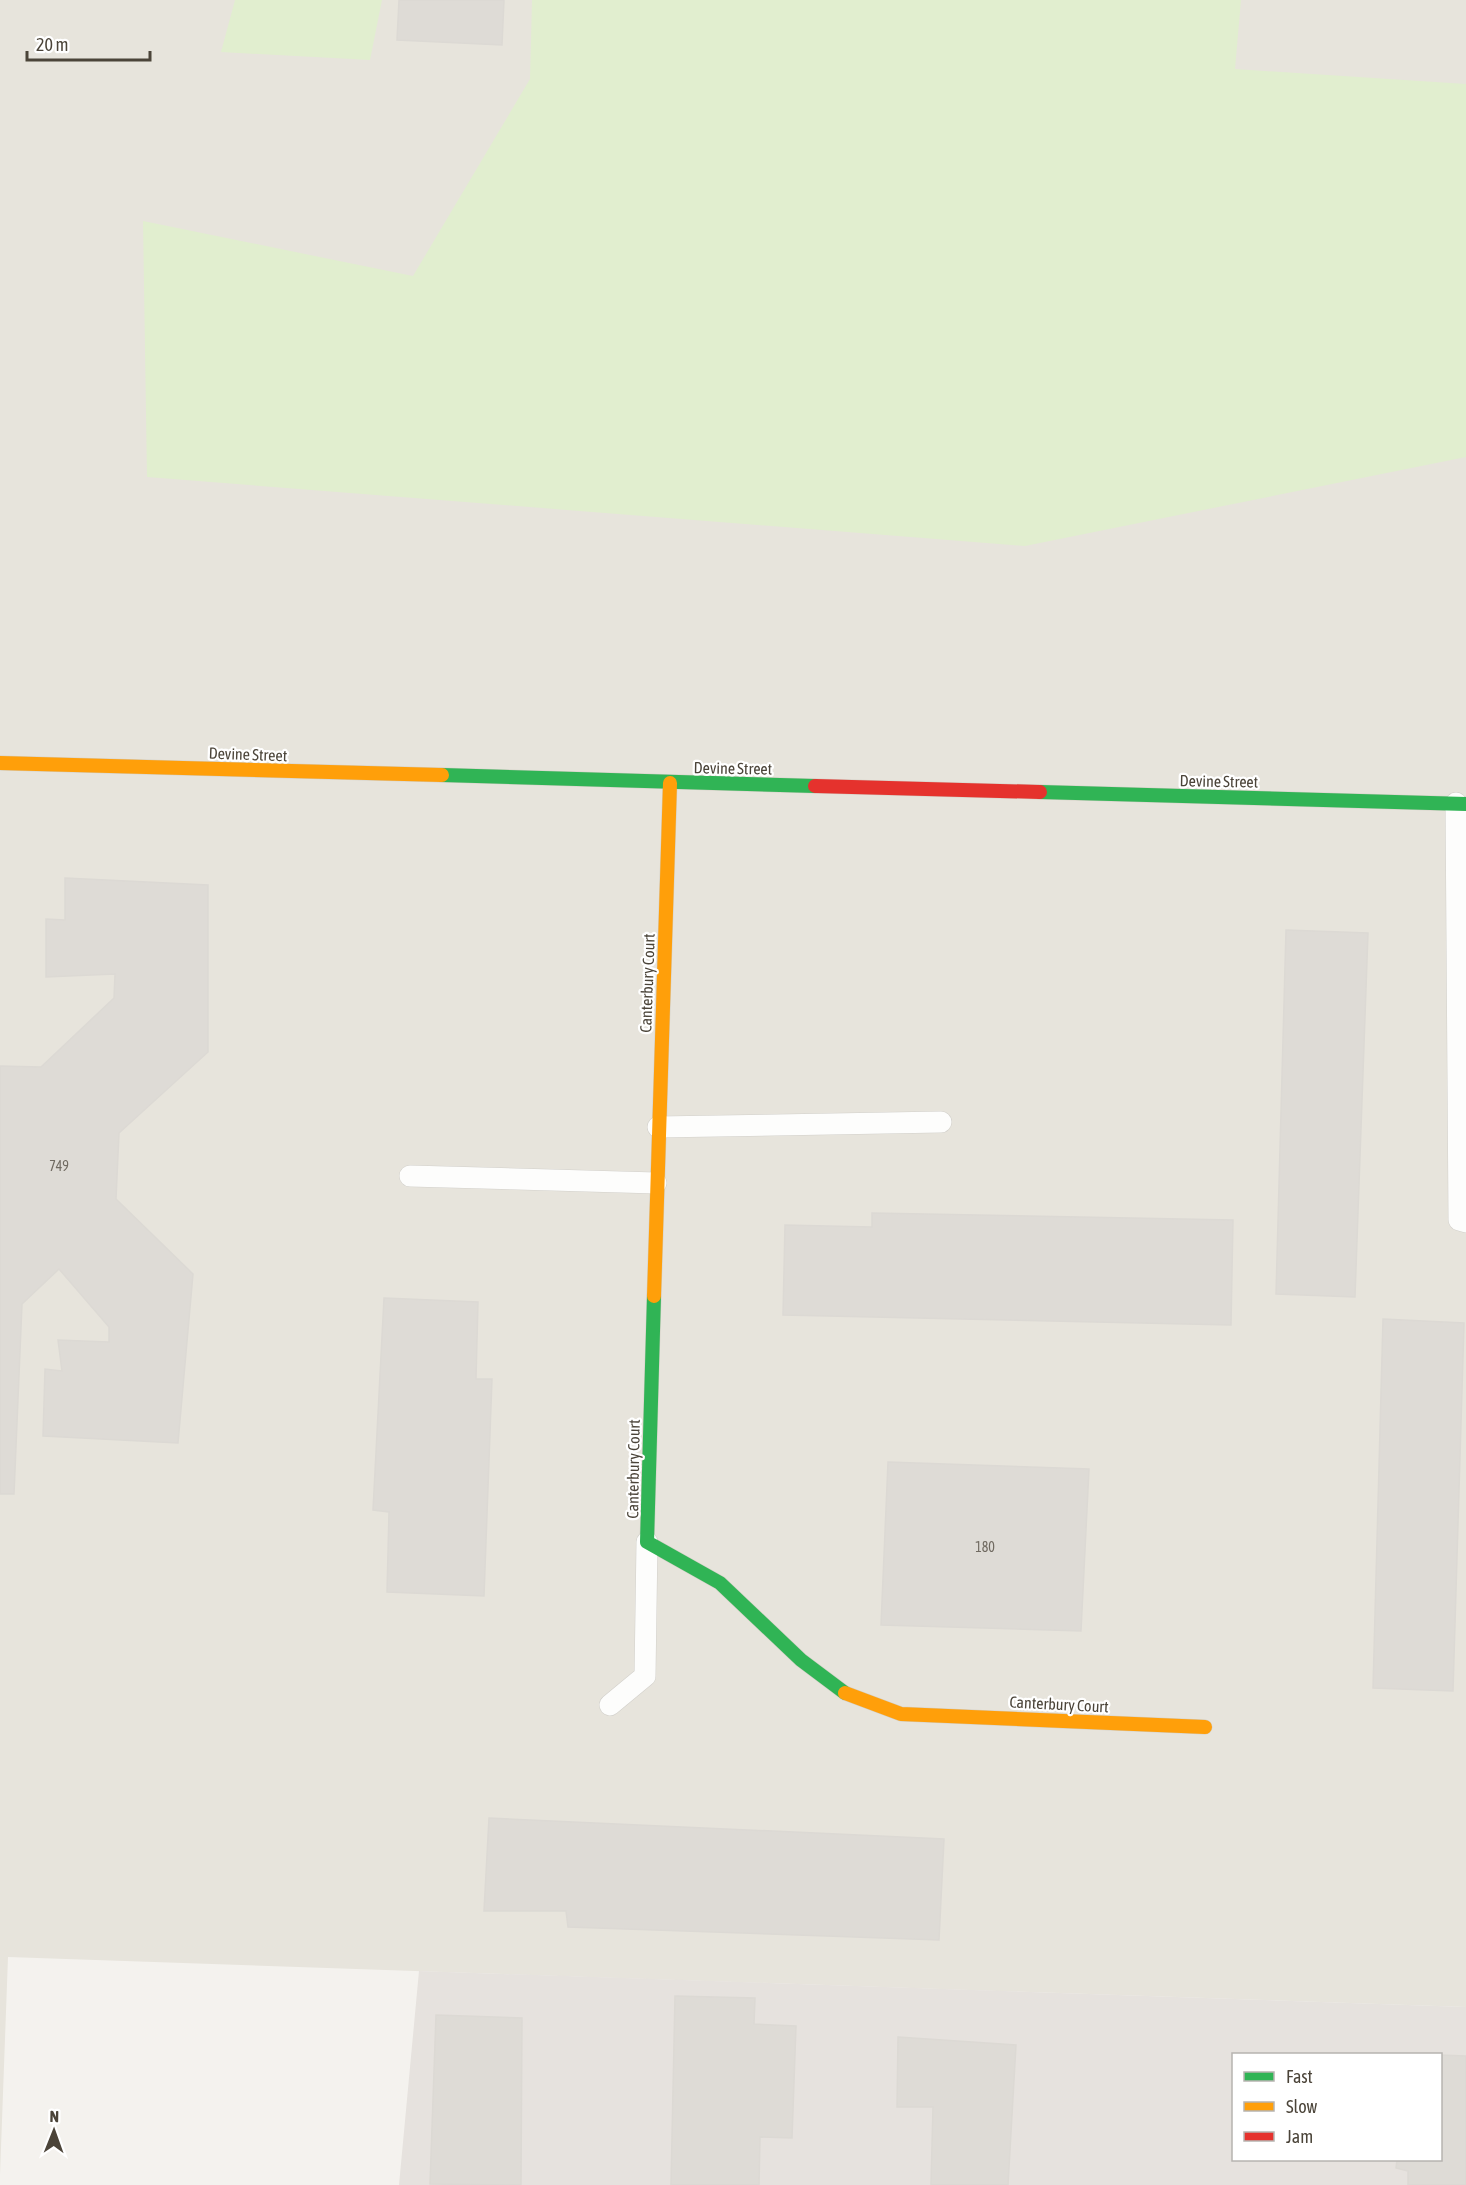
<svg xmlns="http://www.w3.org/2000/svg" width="1466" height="2185" font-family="'Asap Condensed',sans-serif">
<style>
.residential{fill:#e7e4dc}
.industrial{fill:#e6e2de;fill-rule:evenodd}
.green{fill:#e1eecf}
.building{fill:#dedbd6;stroke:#dcd9d4;stroke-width:1.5}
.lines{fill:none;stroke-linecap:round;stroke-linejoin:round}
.lane-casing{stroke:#d2d0cb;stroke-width:22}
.fast-casing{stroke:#d3cfc5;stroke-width:15}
.slow-casing{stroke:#d3cfc5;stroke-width:15}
.jam-casing{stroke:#d3cfc5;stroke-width:15}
.lane{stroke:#fdfdfc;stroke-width:21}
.fast{stroke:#30b455;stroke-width:14}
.slow{stroke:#ff9f0a;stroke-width:14}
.jam{stroke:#e5322d;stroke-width:14}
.labels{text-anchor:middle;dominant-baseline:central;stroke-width:4.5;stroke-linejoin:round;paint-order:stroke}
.number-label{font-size:14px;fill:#706a61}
.street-label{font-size:16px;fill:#4b4439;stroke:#fff}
</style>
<rect width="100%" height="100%" fill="#f4f2ee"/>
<path class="residential" d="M 0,0 L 1466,0 L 1466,2007 L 8,1957 L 0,2175 Z"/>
<path class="industrial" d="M 419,1971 L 1466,2007 L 1466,2185 L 399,2185 ZM 1234,2054 L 1440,2054 L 1440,2160 L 1234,2160 Z"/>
<path class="green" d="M 235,0 L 382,0 L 370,60 L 221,52 Z
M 532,0 L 1241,0 L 1235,69 L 1466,84 L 1466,457 L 1025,546 L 147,477 L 143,221 L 413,276 L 530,79 Z"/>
<path class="building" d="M 399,0 L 504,0 L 502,45 L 397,40 Z
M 65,878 L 208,885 L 208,1052 L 119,1133 L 116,1199 L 193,1274 L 178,1443 L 43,1436 L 45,1369 L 62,1371 L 58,1340 L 109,1342 L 109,1327 L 59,1269 L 22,1304 L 14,1494 L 0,1494 L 0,1066 L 41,1067 L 114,998 L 115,974 L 46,977 L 46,919 L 65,920 Z
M 1286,930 L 1368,933 L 1355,1297 L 1276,1294 Z
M 872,1213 L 1233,1220 L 1231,1325 L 783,1315 L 785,1225 L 872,1227 Z
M 384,1298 L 478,1302 L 476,1379 L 492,1379 L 484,1596 L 387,1592 L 389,1512 L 373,1510 Z
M 1383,1319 L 1464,1323 L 1453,1691 L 1373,1688 Z
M 888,1462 L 1089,1469 L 1081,1631 L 881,1625 Z
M 489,1818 L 944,1839 L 939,1940 L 568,1927 L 566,1911 L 484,1911 Z
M 675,1996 L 755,1998 L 754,2024 L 796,2026 L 792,2138 L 760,2137 L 759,2185 L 671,2185 Z
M 436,2015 L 522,2018 L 521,2185 L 430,2184 Z
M 898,2037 L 1016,2045 L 1008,2185 L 931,2185 L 933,2107 L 897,2107 Z
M 1440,2055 L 1466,2056 L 1466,2185 L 1408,2185 L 1408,2171 L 1396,2168 L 1397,2160 L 1440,2160 Z"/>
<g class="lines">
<g class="lane-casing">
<path id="lane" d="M 1456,803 L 1459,1220 L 1466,1222
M 658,1127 L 941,1122
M 410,1176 L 656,1183
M 610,1705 L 645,1676 L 647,1542"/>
</g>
<g class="fast-casing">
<path id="fast" d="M 442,775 L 815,786
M 1040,792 L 1466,804
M 654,1296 L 647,1542 L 720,1583 L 801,1660 L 845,1693"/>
</g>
<g class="slow-casing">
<path id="slow" d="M 0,763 L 442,775
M 654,1296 L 670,783
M 845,1693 L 901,1714 L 1205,1727"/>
</g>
<g class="jam-casing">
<path id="jam" d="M 815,786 L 1040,792"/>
</g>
<use href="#lane" class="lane"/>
<use href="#fast" class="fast"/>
<use href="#slow" class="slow"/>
<use href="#jam" class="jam"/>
</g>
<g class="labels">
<g class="number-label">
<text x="59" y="1166">749</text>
<text x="985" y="1547">180</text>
</g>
<g class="street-label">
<text transform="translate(248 754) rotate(2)">Devine Street</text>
<text transform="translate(733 768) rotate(1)">Devine Street</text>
<text transform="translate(1219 781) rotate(1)">Devine Street</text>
<text transform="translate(647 983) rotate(-88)">Canterbury Court</text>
<text transform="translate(633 1469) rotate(-89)">Canterbury Court</text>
<text transform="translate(1059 1704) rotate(3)">Canterbury Court</text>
</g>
</g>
<rect x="1232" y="2053" width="210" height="108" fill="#ffffff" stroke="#b7b4b0" stroke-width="1.5"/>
<rect x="1244" y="2072" width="30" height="9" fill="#30b455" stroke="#b7b4b0" stroke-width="1.5"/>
<text x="1286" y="2083" font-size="18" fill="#4b4439">Fast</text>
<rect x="1244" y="2102" width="30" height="9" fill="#ff9f0a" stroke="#b7b4b0" stroke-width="1.5"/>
<text x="1286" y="2113" font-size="18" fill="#4b4439">Slow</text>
<rect x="1244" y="2132" width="30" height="9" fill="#e5322d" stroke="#b7b4b0" stroke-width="1.5"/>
<text x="1286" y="2143" font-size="18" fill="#4b4439">Jam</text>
<g transform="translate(54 2131) rotate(1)" stroke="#ffffff" stroke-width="4.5" paint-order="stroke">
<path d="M0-4.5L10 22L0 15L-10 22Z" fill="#4b4439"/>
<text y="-9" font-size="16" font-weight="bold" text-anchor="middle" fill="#4b4439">N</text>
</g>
<path d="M27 51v9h123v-9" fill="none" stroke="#4b4439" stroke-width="3"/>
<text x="36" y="51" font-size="18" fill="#4b4439" stroke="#ffffff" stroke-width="4.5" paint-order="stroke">20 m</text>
</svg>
